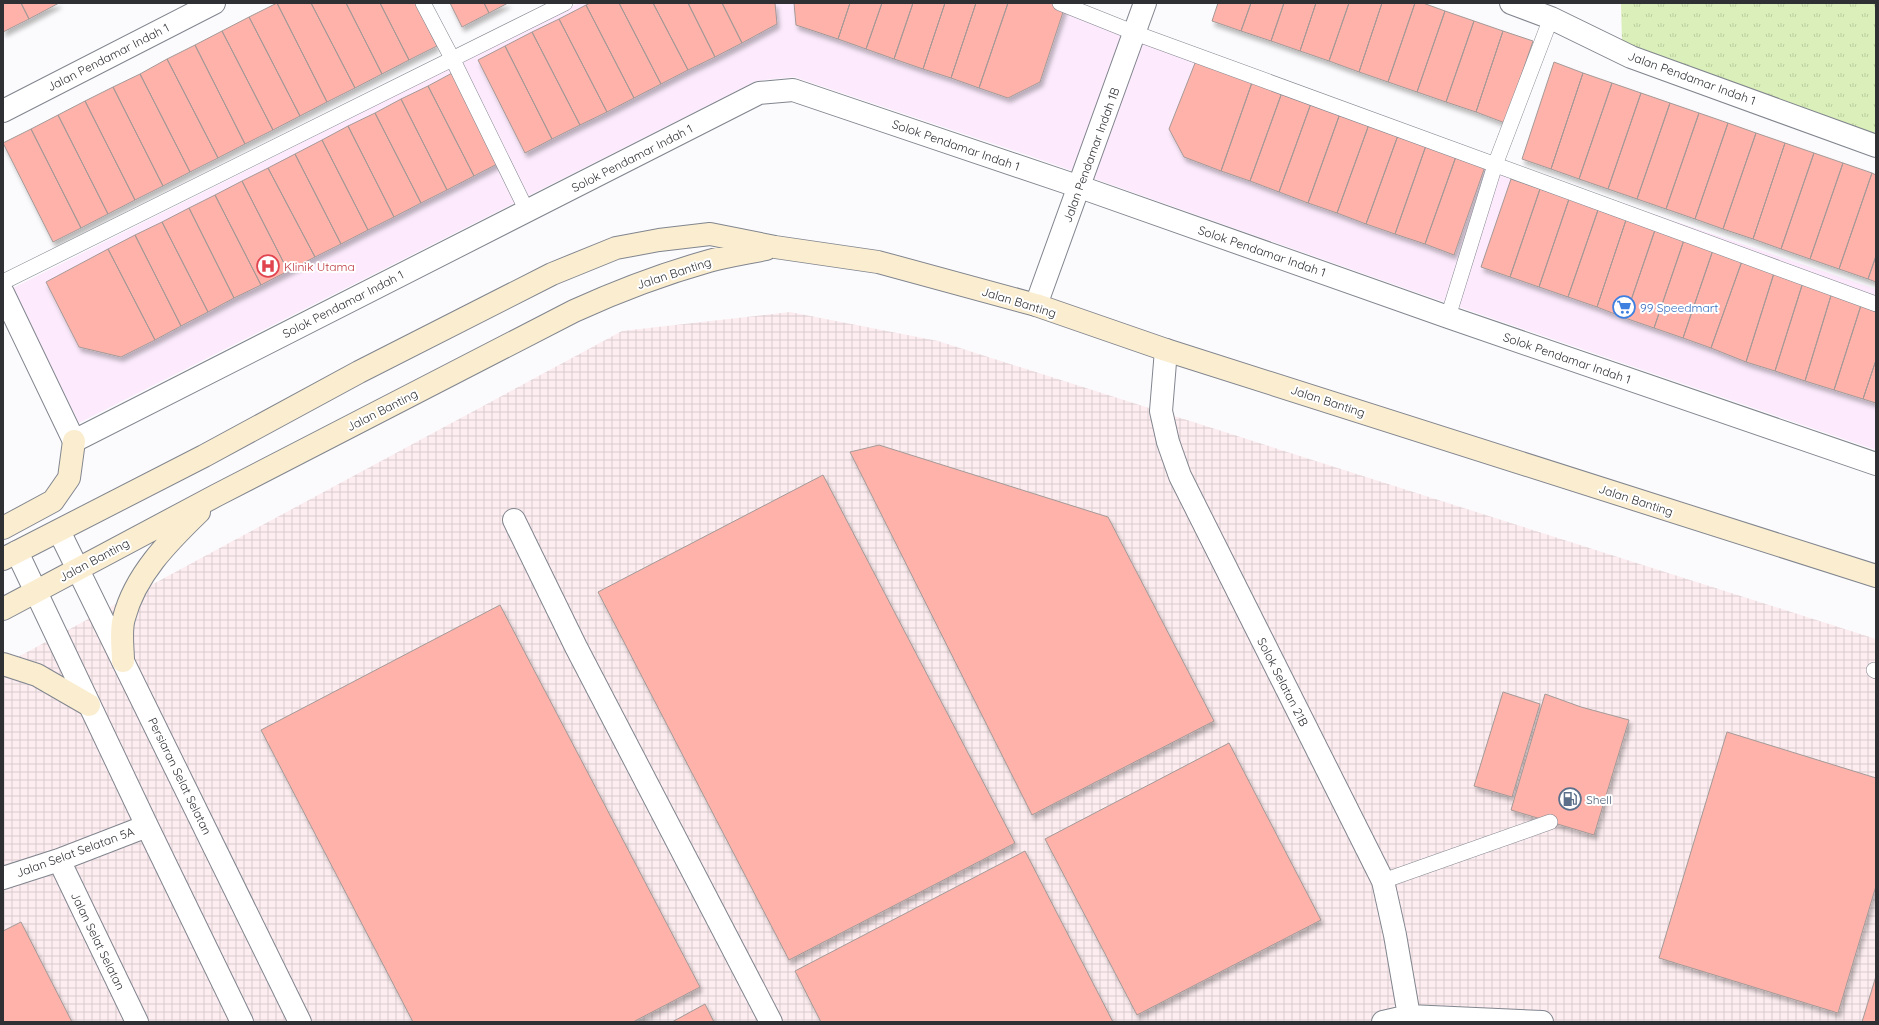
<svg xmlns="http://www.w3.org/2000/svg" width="1879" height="1025" font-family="Quicksand,sans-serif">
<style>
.commercial{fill:#fdebfd}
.industrial{fill:url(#industrial-grid)}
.park{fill:url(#park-tufts)}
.building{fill:#feb2aa;stroke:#a59997;filter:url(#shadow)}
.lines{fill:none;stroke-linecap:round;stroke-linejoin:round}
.lane-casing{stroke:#81858e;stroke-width:16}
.street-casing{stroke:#81858e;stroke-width:24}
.secondary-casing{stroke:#81858e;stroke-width:24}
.lane{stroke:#fff;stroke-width:15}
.street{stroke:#fff;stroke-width:22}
.secondary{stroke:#fbeed0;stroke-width:22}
.labels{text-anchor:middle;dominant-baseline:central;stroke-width:4;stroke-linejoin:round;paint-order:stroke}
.street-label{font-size:12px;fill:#2f3034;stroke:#fff}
.health-label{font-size:12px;fill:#be3a42;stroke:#fff;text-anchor:start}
.shop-label{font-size:12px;fill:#366cbe;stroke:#fff;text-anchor:start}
.service-label{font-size:12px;fill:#4e5e75;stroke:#fff;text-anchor:start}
</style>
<defs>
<pattern id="industrial-grid" width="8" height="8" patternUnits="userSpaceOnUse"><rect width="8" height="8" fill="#fdedf0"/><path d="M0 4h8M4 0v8" fill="none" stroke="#d9ccce"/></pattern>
<pattern id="park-tufts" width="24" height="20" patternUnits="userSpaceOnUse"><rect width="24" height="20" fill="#daefb9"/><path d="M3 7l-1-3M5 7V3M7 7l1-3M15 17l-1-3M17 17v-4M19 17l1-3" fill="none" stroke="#bbcda0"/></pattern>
<filter id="shadow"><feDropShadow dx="2.5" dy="4.5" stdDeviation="2" flood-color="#0004"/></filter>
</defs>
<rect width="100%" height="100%" fill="#fbfbfd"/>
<path class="commercial" d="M 579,3 L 1043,3 L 1122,35 L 1876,289 L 1876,450 L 1424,295 L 1030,156 L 794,77 L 756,81 L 79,423 L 13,288 Z"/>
<path class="industrial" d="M 790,312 L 938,341 L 1876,639 L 1876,1022 L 3,1022 L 3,665 L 622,331 Z"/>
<path class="park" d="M 1621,3 L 1876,3 L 1876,135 L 1622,43 Z"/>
<path class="building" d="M 3,3 L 21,3 L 29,19 L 3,32 Z
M 21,3 L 59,3 L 29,19 Z
M 277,3 L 327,102 L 300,116 L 249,17 Z
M 277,3 L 311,3 L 355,88 L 327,102 Z
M 311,3 L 346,3 L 382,74 L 355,88 Z
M 346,3 L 380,3 L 409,60 L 382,74 Z
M 380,3 L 415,3 L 437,46 L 409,60 Z
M 450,3 L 484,3 L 489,13 L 462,27 Z
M 484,3 L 508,3 L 489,13 Z
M 590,3 L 619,3 L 661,84 L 634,98 L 586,5 Z
M 619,3 L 653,3 L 688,70 L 661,84 Z
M 653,3 L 688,3 L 715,57 L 688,70 Z
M 688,3 L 722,3 L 742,43 L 715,57 Z
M 722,3 L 775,3 L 777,24 L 742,43 Z
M 794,3 L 850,3 L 838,39 L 796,25 Z
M 850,3 L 882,3 L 866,49 L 838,39 Z
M 882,3 L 913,3 L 894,59 L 866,49 Z
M 913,3 L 945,3 L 923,69 L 894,59 Z
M 945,3 L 976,3 L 951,78 L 923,69 Z
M 976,3 L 1008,3 L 979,88 L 951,78 Z
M 1008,3 L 1056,3 L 1065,6 L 1040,82 L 1008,98 L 979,88 Z
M 1218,3 L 1251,3 L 1241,31 L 1212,21 Z
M 1251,3 L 1284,3 L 1271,41 L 1241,31 Z
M 1284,3 L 1316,3 L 1300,51 L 1271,41 Z
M 1316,3 L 1349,3 L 1329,61 L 1300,51 Z
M 1349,3 L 1382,3 L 1359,72 L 1329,61 Z
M 1382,3 L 1415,3 L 1388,82 L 1359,72 Z
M 1415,3 L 1423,3 L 1445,11 L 1417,92 L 1388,82 Z
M 586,5 L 634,98 L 607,112 L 559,19 Z
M 1445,11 L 1474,21 L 1446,102 L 1417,92 Z
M 249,17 L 300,116 L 273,130 L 222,31 Z
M 559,19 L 607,112 L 580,125 L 532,32 Z
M 1474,21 L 1503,31 L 1476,112 L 1446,102 Z
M 222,31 L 273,130 L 245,144 L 195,45 Z
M 1503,31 L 1533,41 L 1505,123 L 1476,112 Z
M 532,32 L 580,125 L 552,139 L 505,46 Z
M 195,45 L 245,144 L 218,158 L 167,59 Z
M 505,46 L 552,139 L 525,153 L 478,60 Z
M 1199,53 L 1255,74 L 1221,171 L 1184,157 L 1169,129 Z
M 167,59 L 218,158 L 190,172 L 140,74 Z
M 1554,62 L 1583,73 L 1551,169 L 1522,159 Z
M 454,72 L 501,162 L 474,176 L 428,86 Z
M 1583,73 L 1612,83 L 1579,179 L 1551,169 Z
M 140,74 L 190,172 L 163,186 L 113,87 Z
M 1255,74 L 1285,84 L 1250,181 L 1221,171 Z
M 1612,83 L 1641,93 L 1608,189 L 1579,179 Z
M 1285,84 L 1314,95 L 1279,192 L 1250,181 Z
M 428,86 L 474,176 L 447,190 L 401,99 Z
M 113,87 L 163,186 L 135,200 L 85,101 Z
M 1641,93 L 1670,103 L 1637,199 L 1608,189 Z
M 1314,95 L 1343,105 L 1308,203 L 1279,192 Z
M 401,99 L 447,190 L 421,203 L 375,113 Z
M 85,101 L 135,200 L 108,214 L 58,115 Z
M 1670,103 L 1699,113 L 1666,209 L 1637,199 Z
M 1343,105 L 1372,116 L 1337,213 L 1308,203 Z
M 375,113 L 421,203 L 394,217 L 348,126 Z
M 1699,113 L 1728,123 L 1695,219 L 1666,209 Z
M 58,115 L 108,214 L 81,228 L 31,129 Z
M 1372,116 L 1401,127 L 1366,224 L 1337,213 Z
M 1728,123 L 1756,133 L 1723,229 L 1695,219 Z
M 348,126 L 394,217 L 368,230 L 322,140 Z
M 1401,127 L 1429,137 L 1395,234 L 1366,224 Z
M 31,129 L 81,228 L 53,242 L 3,143 Z
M 1756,133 L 1785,143 L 1753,239 L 1723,229 Z
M 1429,137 L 1459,148 L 1425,244 L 1395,234 Z
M 322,140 L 368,230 L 341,244 L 295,154 Z
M 1785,143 L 1814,153 L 1781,249 L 1753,239 Z
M 1459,148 L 1488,158 L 1454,255 L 1425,244 Z
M 1814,153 L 1843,163 L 1810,259 L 1781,249 Z
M 295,154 L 341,244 L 315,257 L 268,168 Z
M 1843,163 L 1872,173 L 1839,269 L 1810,259 Z
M 268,168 L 315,257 L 288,271 L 242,181 Z
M 1872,173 L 1876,175 L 1876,256 L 1868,279 L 1839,269 Z
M 1511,179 L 1540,189 L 1510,277 L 1481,267 Z
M 242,181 L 288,271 L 261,285 L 215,195 Z
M 1540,189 L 1569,199 L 1539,287 L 1510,277 Z
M 215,195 L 261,285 L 234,298 L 189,208 Z
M 1569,199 L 1598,210 L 1568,297 L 1539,287 Z
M 189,208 L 234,298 L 208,312 L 162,222 Z
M 1598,210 L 1626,220 L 1597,307 L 1568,297 Z
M 1626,220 L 1655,230 L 1625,318 L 1597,307 Z
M 162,222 L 208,312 L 181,326 L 135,235 Z
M 1655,230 L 1684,240 L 1654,328 L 1625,318 Z
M 135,235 L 181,326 L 155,340 L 108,249 Z
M 1684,240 L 1713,250 L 1683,338 L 1654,328 Z
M 108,249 L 155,340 L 121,357 L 79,347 L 46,282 Z
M 1713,250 L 1742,261 L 1711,348 L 1683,338 Z
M 1876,256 L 1876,282 L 1868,279 Z
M 1742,261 L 1775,270 L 1746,362 L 1711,348 Z
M 1775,270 L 1804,279 L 1775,371 L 1746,362 Z
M 1804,279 L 1833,289 L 1805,381 L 1775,371 Z
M 1833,289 L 1863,299 L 1834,390 L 1805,381 Z
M 1863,299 L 1876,303 L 1876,360 L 1863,399 L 1834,390 Z
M 1876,360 L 1876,403 L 1863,399 Z
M 879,445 L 1108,517 L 1214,721 L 1032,815 L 850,452 Z
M 823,475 L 1015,843 L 789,960 L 598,592 Z
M 500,605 L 700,987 L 633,1022 L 413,1022 L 261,730 Z
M 1503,692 L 1540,704 L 1512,797 L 1474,786 Z
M 1545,694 L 1581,707 L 1629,720 L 1594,835 L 1511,810 Z
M 1727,732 L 1876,778 L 1876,886 L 1838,1013 L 1659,958 Z
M 1229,743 L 1321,920 L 1137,1015 L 1045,839 Z
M 1025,851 L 1113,1022 L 821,1022 L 795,971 Z
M 21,922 L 72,1022 L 3,1022 L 3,931 Z
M 1876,976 L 1876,1022 L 1862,1022 Z
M 705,1004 L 714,1022 L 672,1022 Z"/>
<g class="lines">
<g class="lane-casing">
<path id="lane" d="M 423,3 L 453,60 L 527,211
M 1060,3 L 1135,33 L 1876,304
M 3,282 L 565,3
M 1448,317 L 1495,165 L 1551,18
M 1874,670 L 1876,671
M 1383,881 L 1550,822"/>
</g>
<g class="street-casing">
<path id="street" d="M 1511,3 L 1551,18 L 1631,57 L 1876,146
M 3,111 L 214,3
M 3,293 L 74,441 L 759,93 L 793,90 L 1080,187 L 1448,317 L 1876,464
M 1036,305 L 1145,3
M 1166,350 L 1161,411 L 1168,442 L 1180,476 L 1383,881 L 1395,935 L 1409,1016
M 514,520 L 576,647 L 771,1022
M 59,531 L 300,1022
M 17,552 L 147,826 L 242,1022
M 59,860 L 137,1022
M 3,878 L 59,860 L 147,826
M 1383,1022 L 1409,1016 L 1542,1022"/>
</g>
<g class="secondary-casing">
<path id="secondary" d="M 3,528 L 53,501 L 69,478 L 74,441
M 3,559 L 204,456 L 359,372 L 552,274 L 616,248 L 659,240 L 710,234 L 775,247 L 878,262 L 1036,305 L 1166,350 L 1876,576
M 3,609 L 217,495 L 574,311 C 618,291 663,274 709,261 C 727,256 747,253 766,249
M 123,661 C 123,648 120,631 124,618 C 135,575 168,542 199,512
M 3,664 L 37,675 L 89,705"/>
</g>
<use href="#lane" class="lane"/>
<use href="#street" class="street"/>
<use href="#secondary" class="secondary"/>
</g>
<defs>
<g id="hospital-ring" transform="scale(1.15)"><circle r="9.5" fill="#fff" stroke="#e0444e" stroke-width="1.5"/><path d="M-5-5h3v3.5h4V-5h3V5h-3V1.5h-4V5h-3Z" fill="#e0444e"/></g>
<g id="supermarket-ring" transform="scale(1.15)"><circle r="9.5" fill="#fff" stroke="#3f7fe0" stroke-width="1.5"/><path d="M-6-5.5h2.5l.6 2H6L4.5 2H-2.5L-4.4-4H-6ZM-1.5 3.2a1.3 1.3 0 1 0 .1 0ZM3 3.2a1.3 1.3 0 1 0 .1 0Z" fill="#3f7fe0"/></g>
<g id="fuel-ring" transform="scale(1.15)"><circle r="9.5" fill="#fff" stroke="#5c6f8a" stroke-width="1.5"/><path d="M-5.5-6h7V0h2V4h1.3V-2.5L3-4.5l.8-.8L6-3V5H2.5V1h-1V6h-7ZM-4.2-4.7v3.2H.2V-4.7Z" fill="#5c6f8a"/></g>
</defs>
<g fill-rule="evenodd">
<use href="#hospital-ring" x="268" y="266"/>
<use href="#supermarket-ring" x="1624" y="307"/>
<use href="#fuel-ring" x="1570" y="799"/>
</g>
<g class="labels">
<g class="street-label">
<text transform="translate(108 57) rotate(-27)">Jalan Pendamar Indah 1</text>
<text transform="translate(1692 78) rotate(20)">Jalan Pendamar Indah 1</text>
<text transform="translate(956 145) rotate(19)">Solok Pendamar Indah 1</text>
<text transform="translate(1091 155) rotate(-70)">Jalan Pendamar Indah 1B</text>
<text transform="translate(632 158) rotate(-27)">Solok Pendamar Indah 1</text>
<text transform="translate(1262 251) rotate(19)">Solok Pendamar Indah 1</text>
<text transform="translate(674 273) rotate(-18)">Jalan Banting</text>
<text transform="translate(1019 302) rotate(17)">Jalan Banting</text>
<text transform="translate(343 304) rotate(-27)">Solok Pendamar Indah 1</text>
<text transform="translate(1567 358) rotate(19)">Solok Pendamar Indah 1</text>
<text transform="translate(1328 401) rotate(18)">Jalan Banting</text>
<text transform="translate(382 410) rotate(-27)">Jalan Banting</text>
<text transform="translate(1636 500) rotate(18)">Jalan Banting</text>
<text transform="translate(94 560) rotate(-28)">Jalan Banting</text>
<text transform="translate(1283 682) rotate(63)">Solok Selatan 21B</text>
<text transform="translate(180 776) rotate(64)">Persiaran Selat Selatan</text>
<text transform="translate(75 852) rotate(-20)">Jalan Selat Selatan 5A</text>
<text transform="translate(98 941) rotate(64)">Jalan Selat Selatan</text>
</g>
<g class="health-label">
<text x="284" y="266">Klinik Utama</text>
</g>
<g class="shop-label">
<text x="1640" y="307">99 Speedmart</text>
</g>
<g class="service-label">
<text x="1586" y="799">Shell</text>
</g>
</g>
<rect width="1879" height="1025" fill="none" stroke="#2f3034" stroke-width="8"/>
</svg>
